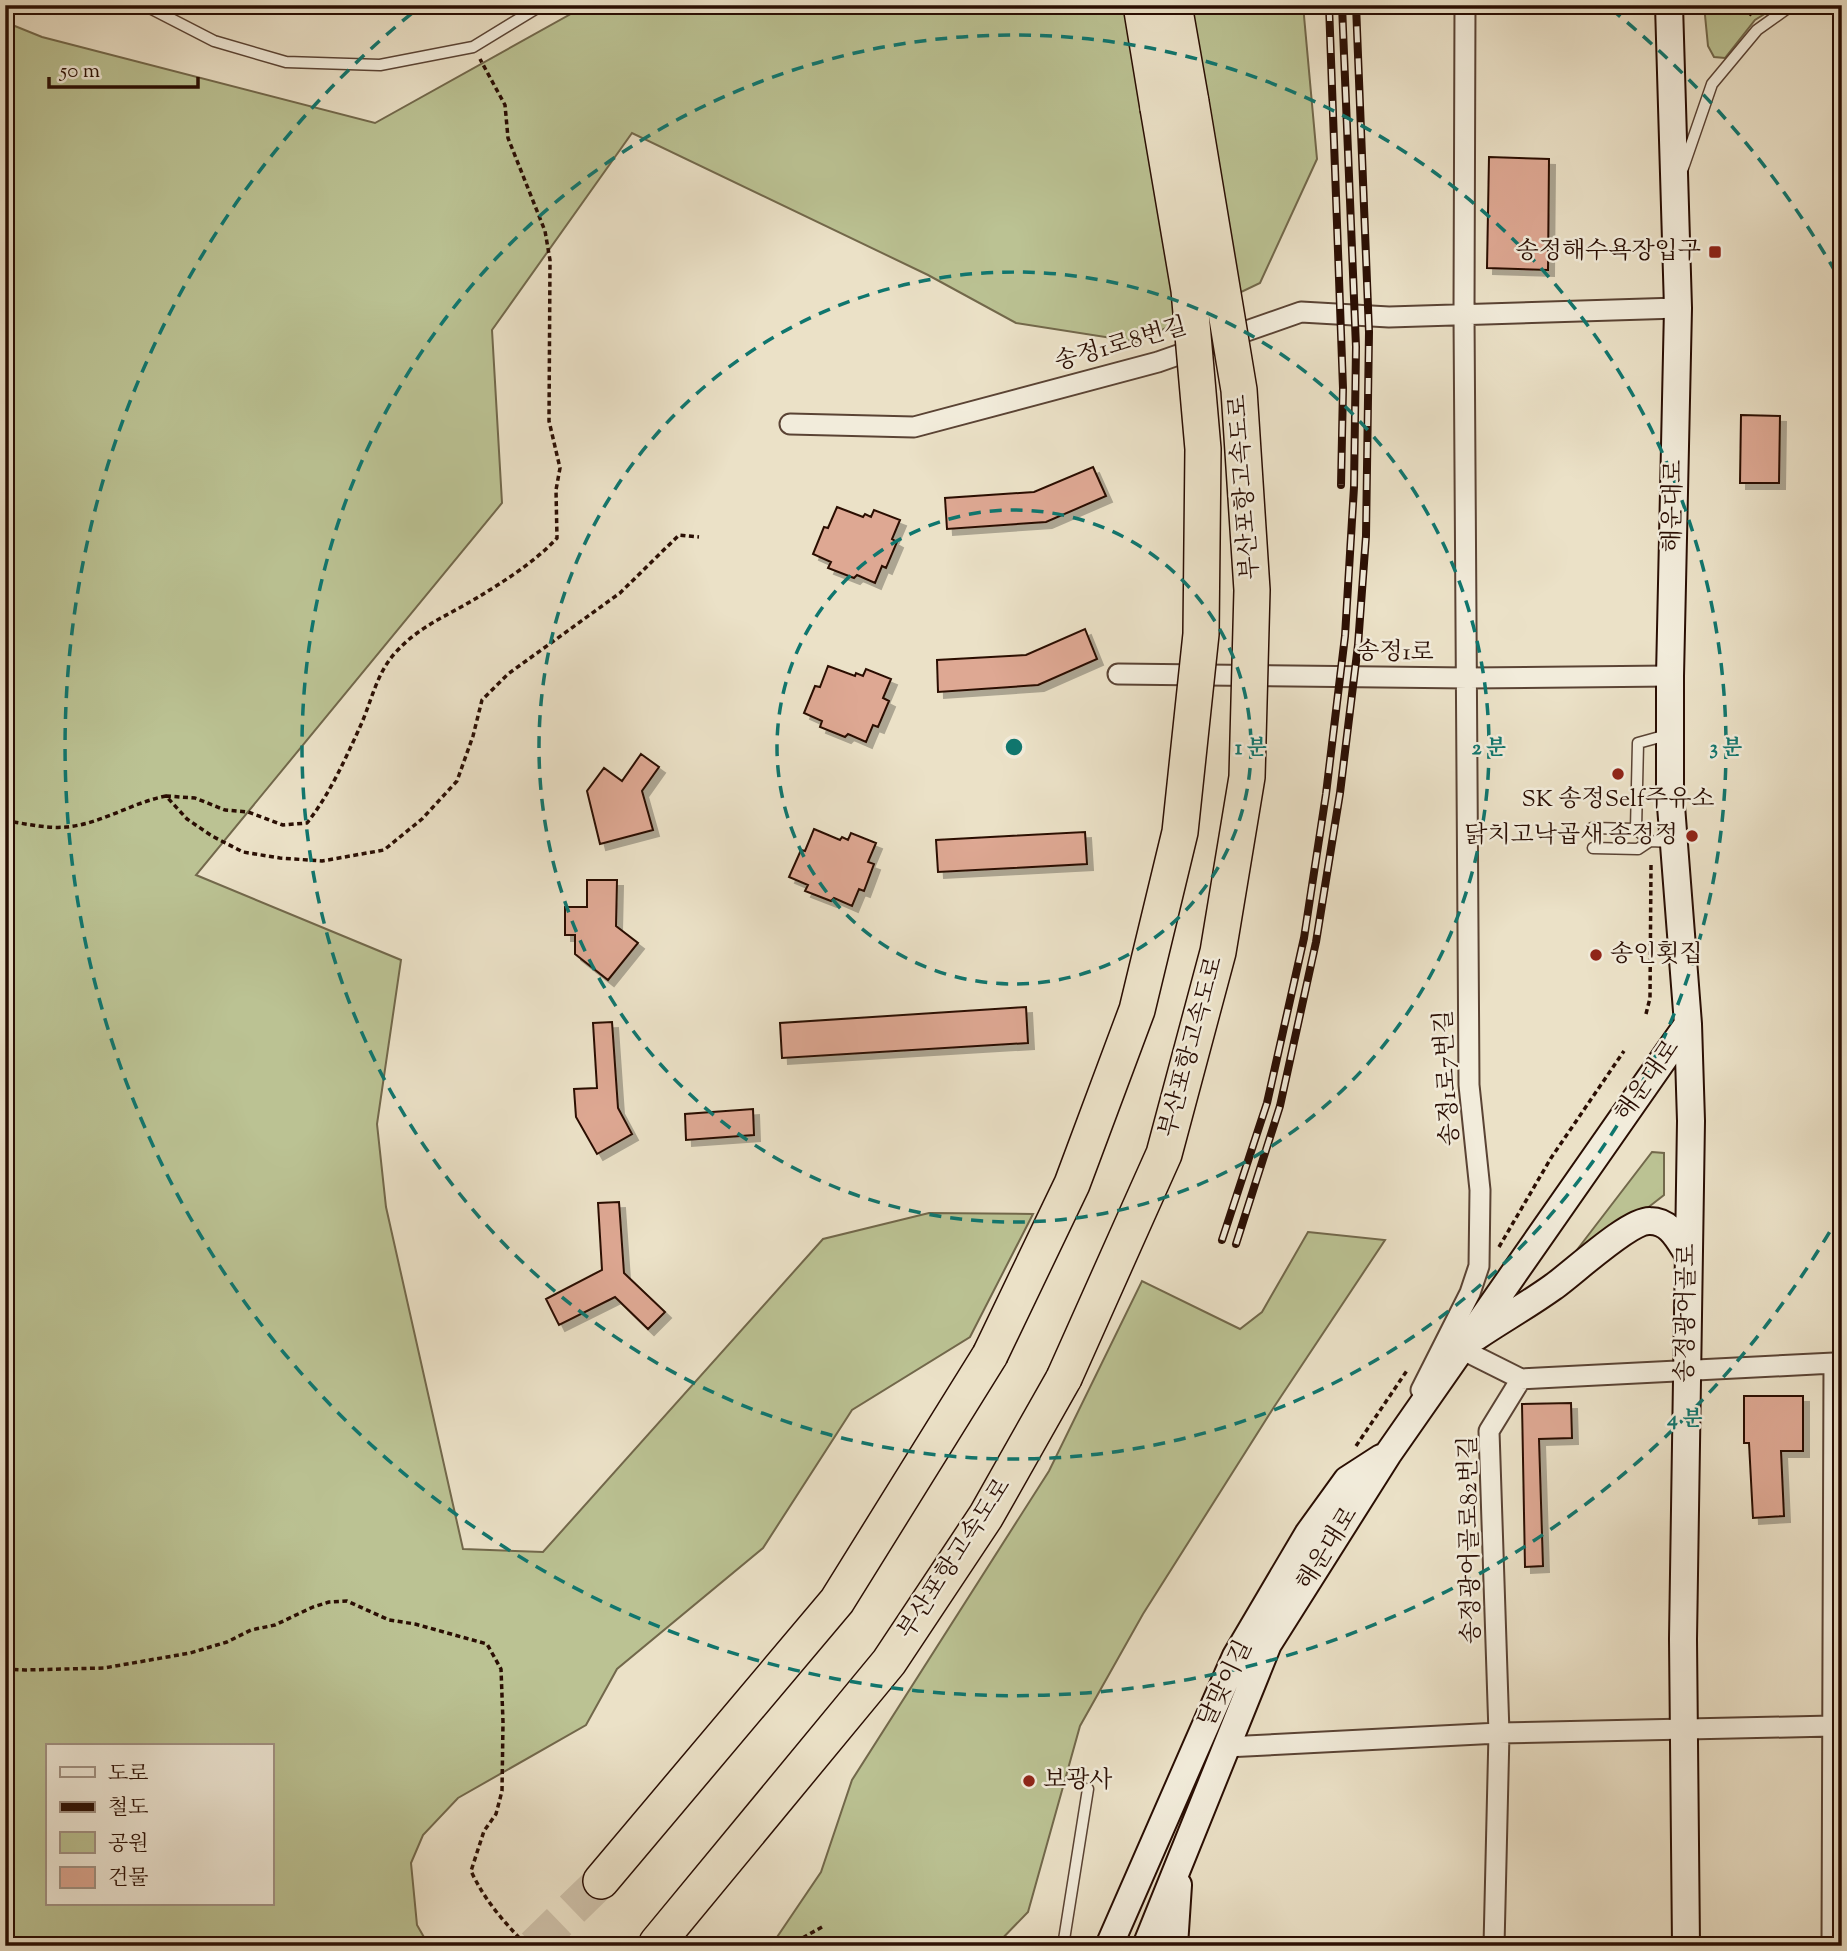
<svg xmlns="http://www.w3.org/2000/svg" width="1847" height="1951" font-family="'Sorts Mill Goudy','Noto Serif KR',serif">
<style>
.green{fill:#bbc293;stroke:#72684b;stroke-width:2;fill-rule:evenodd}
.building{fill:#dea893;stroke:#2a0e03;stroke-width:2;filter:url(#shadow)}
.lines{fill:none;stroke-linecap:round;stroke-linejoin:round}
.motorway-tunnel{stroke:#cec1aa;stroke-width:35;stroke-dasharray:35 18;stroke-linecap:butt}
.service-casing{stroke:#5a4334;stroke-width:13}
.minor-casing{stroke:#5a4334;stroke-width:23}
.secondary-casing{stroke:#2a0e03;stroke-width:30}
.motorway-casing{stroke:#2a0e03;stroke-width:38}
.path{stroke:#2a0e03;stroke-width:3.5;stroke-dasharray:5 3.5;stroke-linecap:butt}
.service{stroke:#f2ecdb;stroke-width:10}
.minor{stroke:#f2ecdb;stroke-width:19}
.secondary{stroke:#f2ecdb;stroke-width:26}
.motorway{stroke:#ebe1c7;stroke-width:35}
.rail-casing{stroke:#2a0e03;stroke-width:8}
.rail{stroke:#f2ecdb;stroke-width:5;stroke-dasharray:16;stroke-linecap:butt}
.motorway-bridge-casing{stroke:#2a0e03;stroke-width:38;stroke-linecap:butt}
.motorway-bridge{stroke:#ebe1c7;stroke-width:35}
.ring{fill:none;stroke:#0f766e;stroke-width:3.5;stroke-dasharray:12 9}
.poi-dot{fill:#8f2418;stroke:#f2ecdb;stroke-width:2.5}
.labels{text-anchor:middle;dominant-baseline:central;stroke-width:5;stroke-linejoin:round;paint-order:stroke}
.poi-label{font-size:24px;fill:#2a0e03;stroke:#f2ecdb;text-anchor:end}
.street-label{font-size:24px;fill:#2a0e03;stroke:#f2ecdb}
.centre{fill:#0f766e;stroke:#f2ecdb;stroke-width:3.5}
.ring-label{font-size:21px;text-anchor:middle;font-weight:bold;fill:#0f766e;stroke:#f2ecdb;stroke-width:5;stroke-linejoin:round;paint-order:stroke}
</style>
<defs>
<filter id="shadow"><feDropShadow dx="6" dy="6" stdDeviation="0" flood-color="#0004"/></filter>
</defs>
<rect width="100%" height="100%" fill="#ebe1c7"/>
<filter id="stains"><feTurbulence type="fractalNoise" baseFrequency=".00286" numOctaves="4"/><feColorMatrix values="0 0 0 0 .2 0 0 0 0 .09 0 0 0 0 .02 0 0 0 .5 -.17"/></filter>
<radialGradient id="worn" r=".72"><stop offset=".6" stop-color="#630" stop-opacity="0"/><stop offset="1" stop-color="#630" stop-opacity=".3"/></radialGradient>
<path class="green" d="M 587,5 L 1303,5 L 1317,159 L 1260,283 L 1137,342 L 1016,323 L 928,275 L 632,133 L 492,330 L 502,503 L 196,875 L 401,960 L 377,1124 L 386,1207 L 463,1549 L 543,1552 L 823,1239 L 929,1213 L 1033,1214 L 970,1337 L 852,1410 L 763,1548 L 617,1669 L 586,1725 L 458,1798 L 423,1835 L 411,1863 L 417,1925 L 429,1946 L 5,1946 L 5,22 L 42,37 L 375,123 ZM 47,1746 L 271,1746 L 271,1904 L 47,1904 Z
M 1704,5 L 1779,5 L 1755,20 L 1725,58 L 1714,57 L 1708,46 Z
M 1652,1152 L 1664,1153 L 1664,1195 L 1641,1213 L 1573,1255 Z
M 1308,1232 L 1385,1240 L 1274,1407 L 1143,1614 L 1080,1726 L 1028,1912 L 995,1946 L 771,1946 L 821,1872 L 852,1780 L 1049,1471 L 1142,1281 L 1240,1329 L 1262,1312 Z"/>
<path class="building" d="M 1489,157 L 1549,159 L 1548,270 L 1487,268 Z
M 1741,415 L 1780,416 L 1779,483 L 1740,483 Z
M 1093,467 L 1106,496 L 1046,522 L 947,529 L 945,498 L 1034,492 Z
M 837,507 L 863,517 L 865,514 L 871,517 L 874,510 L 900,520 L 892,539 L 897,542 L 886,568 L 882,566 L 875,583 L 857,575 L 854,578 L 828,568 L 831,562 L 813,554 L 824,527 L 828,528 Z
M 1085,629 L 1097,659 L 1038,685 L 938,692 L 937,660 L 1026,655 Z
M 828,666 L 855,676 L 856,673 L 863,676 L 866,669 L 891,679 L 883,698 L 889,701 L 878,727 L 873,725 L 866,742 L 848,734 L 845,737 L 820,727 L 822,721 L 804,713 L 815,686 L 820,687 Z
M 641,754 L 659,767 L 642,791 L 653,830 L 600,844 L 587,791 L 604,768 L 622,781 Z
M 814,829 L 840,840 L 842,837 L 848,840 L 851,833 L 876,843 L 868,862 L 874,864 L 864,891 L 859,889 L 852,906 L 834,898 L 831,901 L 805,891 L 808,885 L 789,877 L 801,850 L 805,851 Z
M 1085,832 L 1087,864 L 938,872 L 936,840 Z
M 587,880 L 617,880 L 616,926 L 638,943 L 608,980 L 575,954 L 575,935 L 565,935 L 565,907 L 587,907 Z
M 1026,1007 L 1028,1043 L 782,1058 L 780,1023 Z
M 612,1022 L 618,1108 L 632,1134 L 597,1154 L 576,1117 L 574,1089 L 597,1088 L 593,1023 Z
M 753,1109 L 754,1135 L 686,1140 L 685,1114 Z
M 619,1202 L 624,1273 L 665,1312 L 648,1329 L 615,1297 L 559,1325 L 546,1299 L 602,1270 L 598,1203 Z
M 1744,1396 L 1803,1396 L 1803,1451 L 1781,1451 L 1784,1516 L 1753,1518 L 1749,1443 L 1744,1443 Z
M 1571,1403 L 1572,1438 L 1539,1439 L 1543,1566 L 1525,1567 L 1522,1404 Z"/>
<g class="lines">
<path class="motorway-tunnel" d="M 534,1946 L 601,1881"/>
<g class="service-casing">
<path id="service" d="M 144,5 L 214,41 L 286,62 L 380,65 L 473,47 L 542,5
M 1683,168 L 1712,84 L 1757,30 L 1792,5
M 1592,828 L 1636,829 L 1650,841 L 1673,842
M 1636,829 L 1638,743 L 1667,735
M 1593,848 L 1638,849 L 1650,841
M 1063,1946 L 1088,1789"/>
</g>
<g class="minor-casing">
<path id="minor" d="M 790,424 L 914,427 L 1158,362 L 1301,312 L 1389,317 L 1678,308
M 1118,674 L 1468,678 L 1670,676
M 1461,1349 L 1521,1379 L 1489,1431 L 1499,1733 L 1494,1946
M 1521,1379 L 1834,1363 L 1832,1946
M 1421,1390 L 1470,1293 L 1479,1266 L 1480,1190 L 1469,1085 L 1464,314 L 1465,5
M 1226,1747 L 1499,1733 L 1832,1726"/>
</g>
<g class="secondary-casing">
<path id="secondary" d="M 1669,5 L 1678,308 L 1670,676 L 1670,793 L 1688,1024 L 1691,1121 L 1683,1639 L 1686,1946
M 1476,1337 C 1501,1320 1528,1305 1553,1287 C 1572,1274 1629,1220 1650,1221 C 1670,1221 1678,1239 1688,1254
M 1109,1946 L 1236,1656 L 1308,1534 L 1347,1480 L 1381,1458
M 1146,1946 L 1268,1644 L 1388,1454 L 1688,1024
M 1174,1946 L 1178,1885"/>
</g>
<g class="motorway-casing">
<path id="motorway" d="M 1141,5 L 1158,108
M 1174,5 L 1191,102
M 601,1881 L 837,1601 L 990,1355
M 657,1943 L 889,1662 L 986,1516 L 1064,1378"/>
</g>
<path class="path" d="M 1743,5 L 1752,16
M 166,796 L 195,798 L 225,810 L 248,812 L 283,825 L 307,823 C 329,795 344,762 359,729 C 371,704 376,673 396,652 C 419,626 451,614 480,596 C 506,580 536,561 557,538 L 556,490 L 560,468 L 549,421 L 550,260 L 545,231 L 508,138 L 505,105 L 480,59
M 5,821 C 24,823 47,829 66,827 C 101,824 131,803 166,796 L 187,819 L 212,836 L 243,852 L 280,858 L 322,861 L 384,850 L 422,819 L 457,781 L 473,736 L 482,700 L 508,674 L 620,593 L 679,535 L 699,537
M 1646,1014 L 1650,998 L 1651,865
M 1499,1247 L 1551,1158 L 1624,1051
M 1356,1446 L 1408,1369
M 5,1669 L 25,1670 L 104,1668 L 190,1653 L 227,1642 L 251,1630 L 275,1625 L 313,1607 L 329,1602 L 347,1601 L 389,1620 L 415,1624 L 487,1644 L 501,1669 L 503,1722 L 502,1791 L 496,1814 L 484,1831 L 471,1871 C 485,1901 504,1922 527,1946
M 788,1946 L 822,1927"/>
<use href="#service" class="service"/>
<use href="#minor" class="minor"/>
<use href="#secondary" class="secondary"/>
<use href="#motorway" class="motorway"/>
<g class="rail-casing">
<path id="rail" d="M 1329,5 L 1343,388 L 1341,485
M 1222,1240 L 1267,1103 L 1304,938 L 1326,794 L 1345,636 L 1354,487 L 1356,347 L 1342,5
M 1236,1244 L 1280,1106 L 1316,942 L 1340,793 L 1358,645 L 1366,536 L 1369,332 L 1356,5"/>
</g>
<use href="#rail" class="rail"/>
<g class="motorway-bridge-casing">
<path id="motorway-bridge" d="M 990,1355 L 1072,1184 L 1137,1010 L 1180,832 L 1201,634 L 1203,449 L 1189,290 L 1158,108
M 1064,1378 L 1164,1154 L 1218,952 L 1247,777 L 1252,590 L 1239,390 L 1191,102"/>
</g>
<use href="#motorway-bridge" class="motorway-bridge"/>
</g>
<g class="ring">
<circle cx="1014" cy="747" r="237"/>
<circle cx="1014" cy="747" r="475"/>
<circle cx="1014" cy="747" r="712"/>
<path d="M1840 1214A949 949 0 1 1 417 9M1611 9A949 949 0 0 1 1840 280"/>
</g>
<g class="poi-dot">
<rect x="1708" y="245" width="14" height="14" rx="3.5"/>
<circle cx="1618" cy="774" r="7"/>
<circle cx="1692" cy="836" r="7"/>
<circle cx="1596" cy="955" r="7"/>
<circle cx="1029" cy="1781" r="7"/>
</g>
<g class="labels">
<g class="poi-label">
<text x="1701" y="252">송정해수욕장입구</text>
<text x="1618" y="800" text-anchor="middle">SK 송정Self주유소</text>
<text x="1678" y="836">닭치고낙곱새 송정정</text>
<text x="1610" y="955" text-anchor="start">송인횟집</text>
<text x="1043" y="1781" text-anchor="start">보광사</text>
</g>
<g class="street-label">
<text transform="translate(1121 345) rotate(-16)">송정1로8번길</text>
<text transform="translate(1245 487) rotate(-94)">부산포항고속도로</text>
<text transform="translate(1674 506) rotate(-89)">해운대로</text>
<text transform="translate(1395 653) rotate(1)">송정1로</text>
<text transform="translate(1192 1047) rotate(-75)">부산포항고속도로</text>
<text transform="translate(1448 1078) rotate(-93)">송정1로7번길</text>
<text transform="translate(1648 1081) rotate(-55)">해운대로</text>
<text transform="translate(1687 1313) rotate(-89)">송정광어골로</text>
<text transform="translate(1471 1540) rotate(-91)">송정광어골로82번길</text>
<text transform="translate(1328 1549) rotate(-58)">해운대로</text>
<text transform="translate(955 1559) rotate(-57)">부산포항고속도로</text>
<text transform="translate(1226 1684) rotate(-64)">달맞이길</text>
</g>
</g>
<circle cx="1014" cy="747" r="10" class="centre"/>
<g class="ring-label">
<text x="1251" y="754">1 분</text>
<text x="1489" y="754">2 분</text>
<text x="1726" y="754">3 분</text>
<text x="1685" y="1425">4 분</text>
</g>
<rect width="1847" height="1951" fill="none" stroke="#ebe1c7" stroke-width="28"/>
<rect x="7" y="7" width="1833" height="1937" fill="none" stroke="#2a0e03" stroke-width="3.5"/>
<rect x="14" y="14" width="1819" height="1923" fill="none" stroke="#2a0e03" stroke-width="2"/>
<rect x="46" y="1744" width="228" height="161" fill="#f2ecdb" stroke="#a29385" stroke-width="2"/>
<rect x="60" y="1767" width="35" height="10" fill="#f2ecdb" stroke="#a29385" stroke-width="2"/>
<text x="108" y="1780" font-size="21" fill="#2a0e03">도로</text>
<rect x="60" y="1802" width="35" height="10" fill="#2a0e03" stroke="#a29385" stroke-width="2"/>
<text x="108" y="1814" font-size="21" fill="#2a0e03">철도</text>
<rect x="60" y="1832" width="35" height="21" fill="#bbc293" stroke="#a29385" stroke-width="2"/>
<text x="108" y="1850" font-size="21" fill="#2a0e03">공원</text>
<rect x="60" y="1867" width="35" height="21" fill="#dea893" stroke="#a29385" stroke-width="2"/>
<text x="108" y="1884" font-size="21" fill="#2a0e03">건물</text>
<path d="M49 77v10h149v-10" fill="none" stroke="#2a0e03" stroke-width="3.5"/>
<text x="60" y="77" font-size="21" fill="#2a0e03" stroke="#f2ecdb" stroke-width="5" paint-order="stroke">50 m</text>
<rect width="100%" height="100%" filter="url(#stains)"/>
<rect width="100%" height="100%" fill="url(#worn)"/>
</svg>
